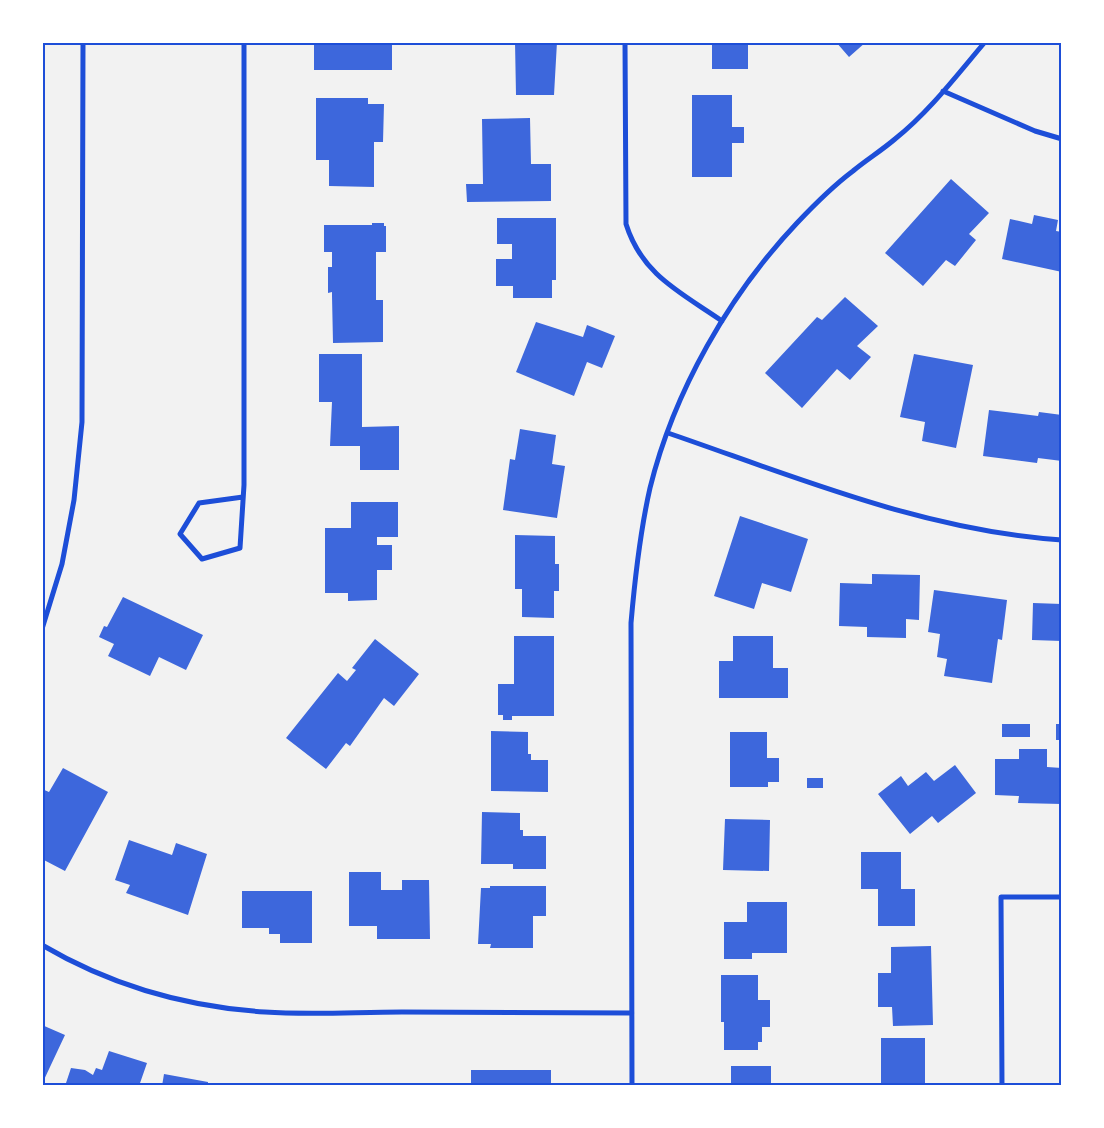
<svg xmlns="http://www.w3.org/2000/svg" width="1104" height="1128" font-family="'Source Sans 3',sans-serif">
<style>
.building{fill:#3d67dc}
.lines{fill:none;stroke-linecap:round;stroke-linejoin:round}
.minor{stroke:#1d4ed8;stroke-width:5}
.neatline{fill:none;stroke:#1d4ed8;stroke-width:2}
</style>
<rect width="100%" height="100%" fill="#f2f2f2"/>
<path class="building" d="M 314,42 L 392,42 L 392,70 L 314,70 Z
M 515,42 L 557,42 L 554,95 L 516,95 Z
M 712,42 L 748,42 L 748,69 L 712,69 Z
M 836,42 L 866,42 L 849,57 Z
M 692,95 L 732,95 L 732,127 L 744,127 L 744,143 L 732,143 L 732,177 L 692,177 Z
M 316,98 L 368,98 L 368,104 L 384,104 L 383,142 L 374,142 L 374,187 L 329,186 L 329,160 L 316,160 Z
M 530,118 L 531,164 L 551,164 L 551,201 L 467,202 L 466,184 L 483,184 L 482,119 Z
M 951,179 L 989,213 L 969,234 L 976,240 L 955,266 L 946,260 L 923,286 L 885,253 Z
M 1034,215 L 1058,220 L 1056,231 L 1062,232 L 1062,272 L 1002,259 L 1010,219 L 1032,224 Z
M 497,218 L 556,218 L 556,280 L 552,280 L 552,298 L 513,298 L 513,286 L 496,286 L 496,259 L 512,259 L 512,244 L 497,244 Z
M 372,223 L 384,223 L 384,226 L 386,226 L 386,252 L 376,252 L 376,300 L 383,300 L 383,342 L 333,343 L 332,296 L 332,292 L 328,293 L 328,267 L 332,267 L 332,252 L 324,252 L 324,225 L 372,225 Z
M 845,297 L 878,326 L 857,346 L 871,357 L 850,380 L 837,369 L 802,408 L 765,373 L 817,317 L 822,320 Z
M 536,322 L 583,337 L 587,325 L 615,336 L 602,368 L 587,362 L 574,396 L 516,372 Z
M 319,354 L 362,354 L 362,427 L 399,426 L 399,470 L 360,470 L 360,446 L 330,446 L 332,402 L 319,402 Z
M 914,354 L 973,365 L 956,448 L 922,441 L 925,422 L 900,417 Z
M 989,410 L 1038,416 L 1039,412 L 1062,415 L 1062,461 L 1038,458 L 1037,463 L 983,456 Z
M 520,429 L 556,435 L 552,464 L 565,466 L 557,518 L 503,510 L 510,459 L 515,460 Z
M 351,502 L 398,502 L 398,537 L 377,537 L 377,545 L 392,545 L 392,570 L 377,570 L 377,600 L 348,601 L 348,593 L 325,593 L 325,528 L 351,528 Z
M 740,516 L 808,539 L 791,592 L 762,583 L 754,609 L 714,596 Z
M 515,535 L 555,536 L 555,564 L 559,564 L 559,591 L 554,591 L 554,618 L 522,617 L 522,589 L 515,589 Z
M 872,574 L 920,575 L 919,620 L 906,619 L 906,638 L 867,637 L 867,627 L 839,626 L 840,583 L 872,584 Z
M 934,590 L 1007,600 L 1002,640 L 998,639 L 992,683 L 944,676 L 947,659 L 937,657 L 940,634 L 928,632 Z
M 123,597 L 203,635 L 186,670 L 159,657 L 150,676 L 108,656 L 114,644 L 99,637 L 104,626 L 107,627 Z
M 1033,603 L 1062,604 L 1062,641 L 1032,640 Z
M 514,636 L 554,636 L 554,716 L 512,716 L 512,720 L 503,720 L 503,715 L 498,715 L 498,684 L 514,684 Z
M 733,636 L 773,636 L 773,668 L 788,668 L 788,698 L 719,698 L 719,661 L 733,661 Z
M 375,639 L 419,674 L 394,706 L 384,698 L 350,746 L 346,743 L 326,769 L 286,738 L 338,673 L 347,681 L 356,670 L 352,668 Z
M 1002,724 L 1030,724 L 1030,737 L 1002,737 Z
M 1056,724 L 1062,724 L 1062,740 L 1056,740 Z
M 491,731 L 528,732 L 528,754 L 531,754 L 531,760 L 548,760 L 548,792 L 491,791 Z
M 730,732 L 767,732 L 767,758 L 779,758 L 779,782 L 768,782 L 768,787 L 730,787 Z
M 1019,749 L 1047,749 L 1047,767 L 1062,768 L 1062,804 L 1018,803 L 1019,796 L 995,795 L 995,759 L 1019,759 Z
M 955,765 L 976,793 L 938,823 L 932,816 L 910,834 L 878,794 L 901,776 L 908,786 L 926,772 L 934,781 Z
M 63,768 L 108,792 L 65,871 L 42,859 L 42,789 L 49,792 Z
M 807,778 L 823,778 L 823,788 L 807,788 Z
M 482,812 L 520,813 L 520,830 L 523,830 L 523,836 L 546,836 L 546,869 L 513,869 L 513,864 L 481,864 Z
M 725,819 L 770,820 L 769,871 L 723,870 Z
M 129,840 L 172,855 L 176,843 L 207,854 L 188,915 L 126,893 L 130,885 L 115,880 Z
M 861,852 L 901,852 L 901,889 L 915,889 L 915,926 L 878,926 L 878,889 L 861,889 Z
M 349,872 L 381,872 L 381,890 L 402,890 L 402,880 L 429,880 L 430,939 L 377,939 L 377,926 L 349,926 Z
M 490,886 L 546,886 L 546,916 L 533,916 L 533,948 L 490,948 L 491,944 L 478,944 L 481,888 L 490,888 Z
M 242,891 L 312,891 L 312,943 L 280,943 L 280,934 L 269,934 L 269,928 L 242,928 Z
M 747,902 L 787,902 L 787,953 L 752,953 L 752,959 L 724,959 L 724,922 L 747,922 Z
M 931,946 L 933,1025 L 893,1026 L 892,1007 L 878,1007 L 878,973 L 891,973 L 891,947 Z
M 721,975 L 758,975 L 758,1000 L 770,1000 L 770,1027 L 762,1027 L 762,1042 L 758,1042 L 758,1050 L 724,1050 L 724,1022 L 721,1022 Z
M 42,1025 L 65,1035 L 42,1084 Z
M 881,1038 L 925,1038 L 925,1086 L 881,1086 Z
M 109,1051 L 147,1063 L 139,1086 L 65,1086 L 71,1068 L 85,1070 L 93,1075 L 96,1068 L 102,1070 Z
M 731,1066 L 771,1066 L 771,1086 L 731,1086 Z
M 471,1070 L 551,1070 L 551,1086 L 471,1086 Z
M 164,1074 L 208,1082 L 208,1086 L 162,1086 Z"/>
<g class="lines">
<path class="minor" d="M 625,42 L 626,224 C 642,275 680,292 722,321
M 943,91 L 1035,131 L 1062,139
M 668,433 C 796,477 925,531 1062,540
M 243,497 L 199,503 L 180,534 L 202,559 L 240,548 L 244,485 L 244,42
M 42,629 L 62,564 L 74,500 L 82,422 L 83,42
M 42,945 C 110,985 187,1007 265,1012 C 310,1015 356,1012 402,1012 C 478,1012 555,1013 632,1013
M 632,1086 L 631,623 C 635,577 640,532 650,488 C 674,391 729,295 797,223 C 814,205 833,186 853,171 C 866,160 881,151 895,139 C 929,112 957,75 985,42
M 1002,1086 L 1001,897 L 1062,897"/>
</g>
<rect width="1104" height="1128" fill="none" stroke="#ffffff" stroke-width="88"/>
<rect x="44" y="44" width="1016" height="1040" class="neatline"/>
</svg>
